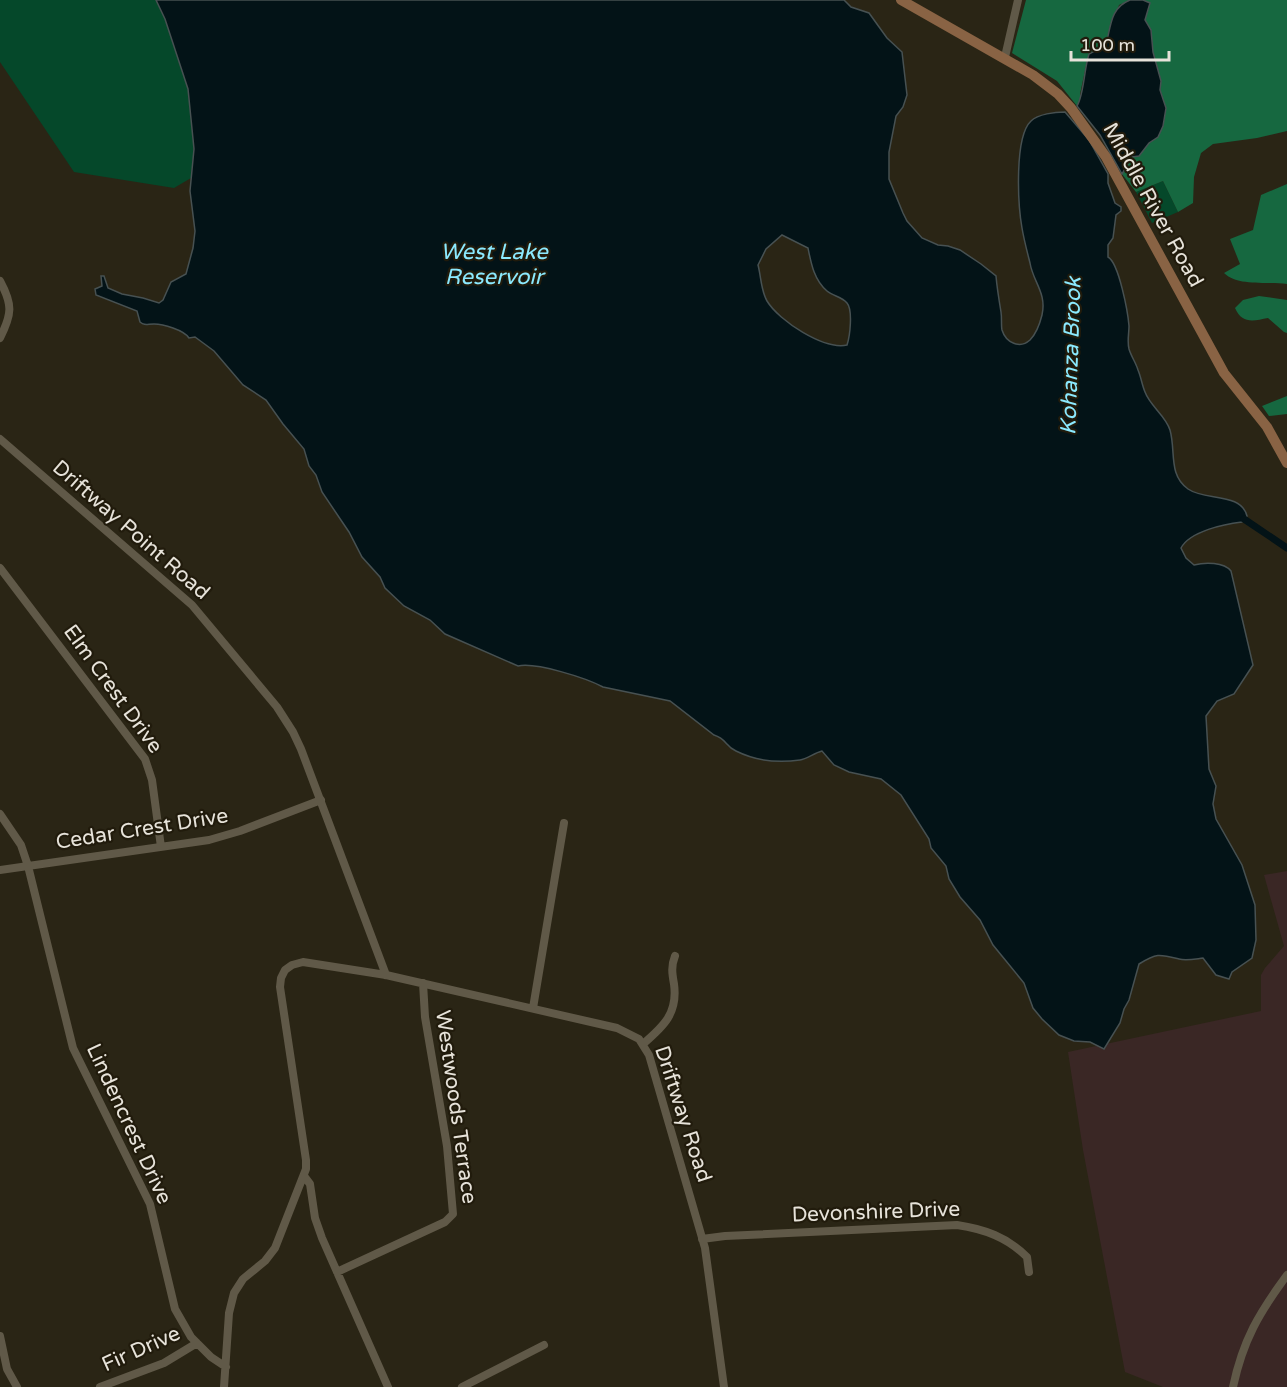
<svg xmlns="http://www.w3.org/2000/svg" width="1287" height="1387" font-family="'Varela Round',sans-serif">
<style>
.education{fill:#3a2725}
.green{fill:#05482a}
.forest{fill:#166840}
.water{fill:#031317;stroke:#475152;stroke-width:1.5;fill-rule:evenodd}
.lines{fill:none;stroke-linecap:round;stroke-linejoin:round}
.canal{stroke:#031317;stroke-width:7}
.minor{stroke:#605948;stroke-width:8}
.secondary{stroke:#896344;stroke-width:10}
.labels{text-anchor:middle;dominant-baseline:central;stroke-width:4.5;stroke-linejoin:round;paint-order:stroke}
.street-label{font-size:21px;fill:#e7e3da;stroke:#211b0c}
.water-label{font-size:22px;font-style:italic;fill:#8be9fe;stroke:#211b0c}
</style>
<rect width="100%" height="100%" fill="#2a2515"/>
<path class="education" d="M 1287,871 L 1287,1387 L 1163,1387 L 1125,1372 L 1083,1150 L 1068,1052 L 1261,1011 L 1261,975 L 1265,968 L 1284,946 L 1264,875 Z"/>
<path class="green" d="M 0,0 L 156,0 L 165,19 L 188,89 L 194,149 L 191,178 L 174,188 L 74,172 L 0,62 Z
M 1163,181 L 1178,212 L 1152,223 L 1136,192 Z"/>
<path class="forest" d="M 1026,0 L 1130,0 L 1119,5 L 1106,45 L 1094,51 L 1087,61 L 1080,94 L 1081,100 L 1077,106 L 1057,81 L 1012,53 Z
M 1143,0 L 1287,0 L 1287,131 L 1257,138 L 1213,144 L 1201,153 L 1194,177 L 1193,203 L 1178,212 L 1163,181 L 1136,192 L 1122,174 L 1132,157 L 1139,156 L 1149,143 L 1158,137 L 1165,117 L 1163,98 L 1160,90 L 1161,81 L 1153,52 L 1151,30 L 1145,20 L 1150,3 Z
M 1287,184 L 1287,284 C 1269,281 1238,287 1224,273 L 1240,264 L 1230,239 L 1253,230 L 1261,195 Z
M 1259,296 L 1287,300 L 1287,333 L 1284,332 L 1268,318 C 1253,321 1242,324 1235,308 L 1243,300 Z
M 1287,396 L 1287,414 L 1269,416 L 1262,406 Z"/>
<path class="water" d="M 156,0 L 844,0 L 851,7 L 869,13 L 887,38 L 902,52 L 907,95 L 903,107 L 896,116 L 889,152 L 889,179 L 903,213 L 907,221 L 922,238 L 938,245 L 948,246 L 960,250 L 981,264 L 996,276 C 997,288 999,300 1001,312 C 1002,318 1001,325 1002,330 C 1006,343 1020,349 1030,340 C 1036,334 1040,323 1042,315 C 1047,293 1033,282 1030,263 C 1027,251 1024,240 1022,228 C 1018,205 1014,137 1031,121 C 1038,114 1055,112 1065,112 L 1089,140 L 1108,174 L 1108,183 L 1115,203 L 1121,207 L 1121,211 L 1116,215 L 1113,238 L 1108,245 L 1108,257 C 1119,263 1128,313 1129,326 C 1129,334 1127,341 1129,349 C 1131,356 1136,363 1138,370 C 1141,377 1142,385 1145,392 C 1150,406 1166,416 1170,430 C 1176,451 1168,475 1188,489 C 1205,501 1241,492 1247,516 L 1242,522 C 1225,524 1190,531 1181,548 L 1186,558 L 1194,565 C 1205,562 1224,562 1231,571 L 1253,665 L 1234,694 L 1217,701 L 1206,716 L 1209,769 L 1216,786 L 1213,804 L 1216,819 L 1242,865 L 1255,905 L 1256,940 L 1252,958 L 1232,972 L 1229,979 L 1216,975 L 1203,958 C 1195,959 1186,961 1179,959 C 1159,954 1157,953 1139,964 L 1129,1000 L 1124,1009 L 1120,1023 L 1104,1049 L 1090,1042 L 1074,1041 L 1059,1035 L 1042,1019 L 1033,1008 L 1024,983 L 993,945 L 980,920 L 960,897 L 949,879 L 946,866 L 931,848 L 929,839 L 901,795 L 881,779 L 849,772 L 834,765 L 822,751 C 814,753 807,759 800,760 C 779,763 756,761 736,751 C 725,746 727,739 714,735 L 670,701 L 603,687 C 586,678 536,662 518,666 L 445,634 L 430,620 L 404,606 L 385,588 L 380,577 L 362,557 L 349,532 L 322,492 L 316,475 L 309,466 L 304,449 L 283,424 L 266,400 L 243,385 L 214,351 L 195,337 L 189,338 C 184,330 163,324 154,324 C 147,324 145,326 140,322 L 137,311 L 96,295 L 95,289 L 102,286 L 101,276 L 104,276 L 108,288 L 122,294 L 143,298 L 159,303 L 163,300 L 171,282 L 186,274 L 193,248 L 195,231 L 190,191 L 194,149 L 188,89 L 165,19 ZM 782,235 L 808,248 C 811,263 814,280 827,291 C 833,296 842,297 847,303 C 853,310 850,336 847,345 C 824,350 779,321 767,301 C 761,291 761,276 758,265 L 766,249 Z
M 1130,0 L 1143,0 L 1150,3 L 1145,20 L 1151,30 L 1153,52 L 1161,81 L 1160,90 L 1166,108 L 1163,126 L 1158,137 L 1149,143 L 1139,156 L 1132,157 L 1122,174 L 1100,135 L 1077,106 C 1084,95 1084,69 1089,54 L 1106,45 C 1111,26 1110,8 1130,0 Z"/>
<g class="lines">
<path class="canal" d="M 1244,519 L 1287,548"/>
<path class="minor" d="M 1005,57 L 1018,0
M 0,281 C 13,305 12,314 0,338
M 0,439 L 192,605 L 277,707 L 293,732 L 301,749 L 386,975
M 0,568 L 145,759 L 152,780 L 161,847
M 0,814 L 21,845 L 28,866 L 73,1048 L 150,1204 L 175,1309 L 191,1337 L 211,1357 L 226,1367
M 0,870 L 209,840 L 240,831 L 321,800
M 533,1008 L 564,823
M 643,1044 C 664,1026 678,1013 674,984 C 672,973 671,966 675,956
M 304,1176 L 310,1184 L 315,1218 L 322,1238 L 388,1387
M 702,1239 L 725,1236 L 957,1225 C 984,1229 1007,1237 1027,1257 L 1029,1272
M 337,1272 L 445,1222 L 453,1214 L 447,1146 L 425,1017 L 423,983
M 0,1336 L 7,1369 L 17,1387
M 100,1387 L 164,1363 L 197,1343
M 224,1387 L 229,1313 L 234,1293 L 243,1279 L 265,1261 L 275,1248 L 306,1169 L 306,1160 L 280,987 L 281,978 L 285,970 L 292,965 L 303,962 L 386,975 L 617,1028 L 639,1039 L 649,1055 L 705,1248 L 724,1387
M 462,1387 L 544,1345
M 1233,1387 C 1243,1340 1259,1313 1287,1275"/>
<path class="secondary" d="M 901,0 L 1033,75 L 1058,94 L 1071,108 L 1106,157 L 1224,373 L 1267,427 L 1287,463"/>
</g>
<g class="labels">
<g class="street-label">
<text transform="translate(1153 205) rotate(61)">Middle River Road</text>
<text transform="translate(131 530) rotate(41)">Driftway Point Road</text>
<text transform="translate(113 689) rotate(54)">Elm Crest Drive</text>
<text transform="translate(142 829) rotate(-9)">Cedar Crest Drive</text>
<text transform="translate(456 1107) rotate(82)">Westwoods Terrace</text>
<text transform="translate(683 1114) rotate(72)">Driftway Road</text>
<text transform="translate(129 1124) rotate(65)">Lindencrest Drive</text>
<text transform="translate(876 1212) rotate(-2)">Devonshire Drive</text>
<text transform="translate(141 1349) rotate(-24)">Fir Drive</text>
</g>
<g class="water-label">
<text x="494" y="252">West Lake<tspan x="494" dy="25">Reservoir</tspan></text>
<text transform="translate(1071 356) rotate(-88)">Kohanza Brook</text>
</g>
</g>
<path d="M1071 51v9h98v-9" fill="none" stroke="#e7e3da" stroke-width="3"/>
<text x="1080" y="51" font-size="18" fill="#e7e3da" stroke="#211b0c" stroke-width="4.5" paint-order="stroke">100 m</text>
</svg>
